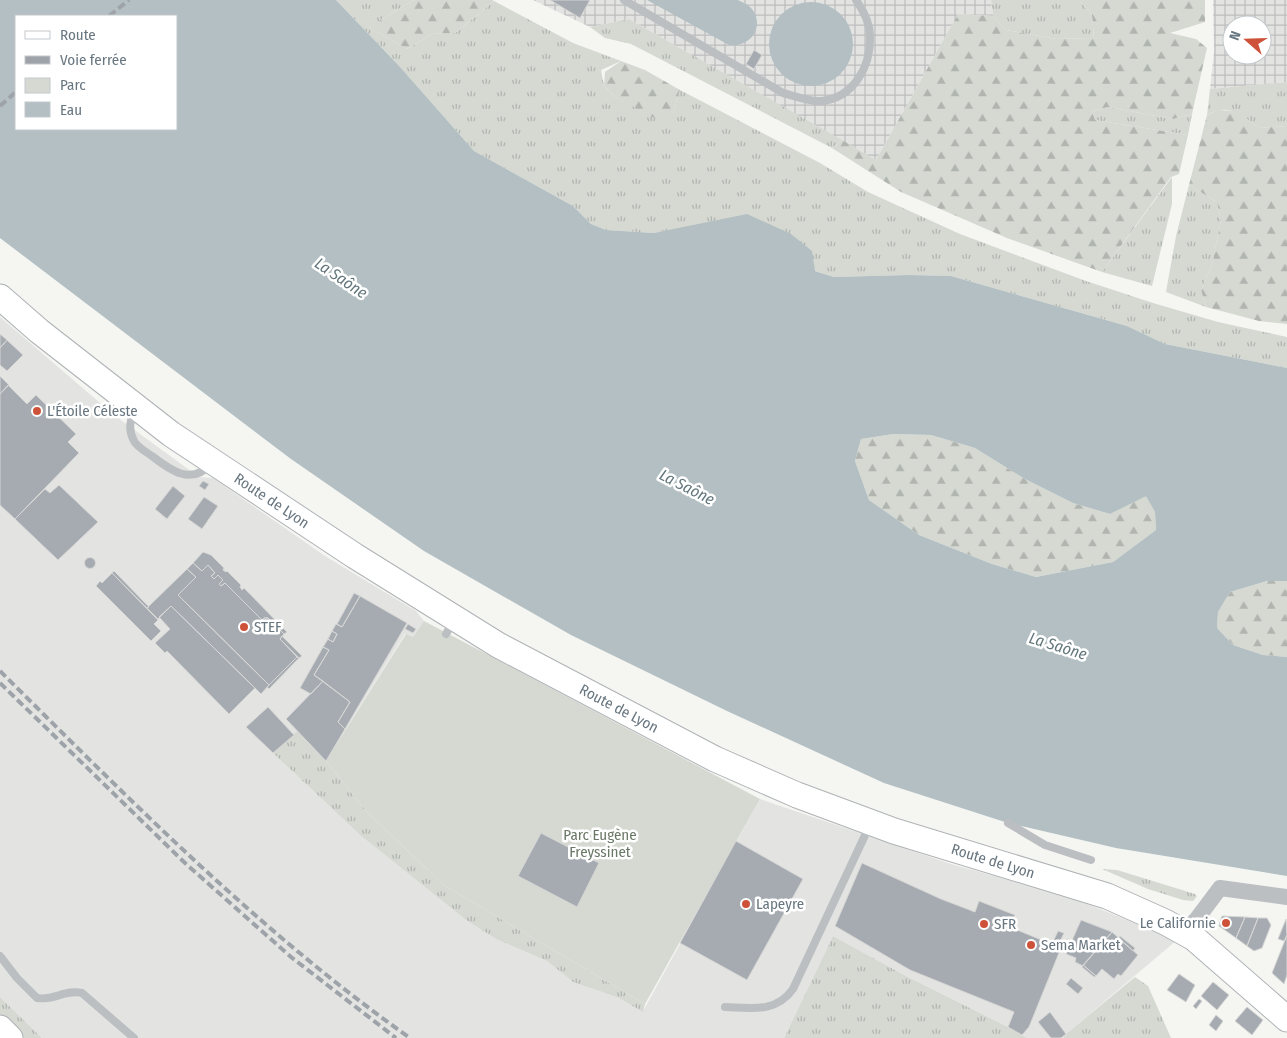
<svg xmlns="http://www.w3.org/2000/svg" width="1287" height="1038" font-family="'Fira Sans Condensed',sans-serif">
<style>
.built{fill:#e3e4e2}
.industrial{fill:url(#industrial-grid);fill-rule:evenodd}
.grass{fill:url(#grass-tufts)}
.forest{fill:url(#forest-firs)}
.park{fill:#d5d9d2}
.water{fill:#b3bfc2;fill-rule:evenodd}
.building{fill:#a5abb1;stroke:#d6d6d5}
.lines{fill:none;stroke-linecap:round;stroke-linejoin:round}
.primary-casing{stroke:#afb3b6;stroke-width:27}
.lane{stroke:#bbbfc2;stroke-width:8}
.street{stroke:#bbbfc2;stroke-width:16}
.primary{stroke:#fff;stroke-width:25}
.rail{stroke:#9da3a8;stroke-width:4;stroke-dasharray:8 4;stroke-linecap:butt}
.poi-dot{fill:#ce5239;stroke:#fff;stroke-width:2}
.labels{text-anchor:middle;dominant-baseline:central;stroke-width:5;stroke-linejoin:round;paint-order:stroke}
.poi-label{font-size:15px;fill:#687680;stroke:#fff;text-anchor:start}
.street-label{font-size:15px;fill:#687680;stroke:#fff}
.park-label{font-size:15px;fill:#6a7866;stroke:#fff}
.water-label{font-size:16px;font-style:italic;fill:#63777c;stroke:#fff}
</style>
<defs>
<pattern id="industrial-grid" width="8" height="8" patternUnits="userSpaceOnUse" patternTransform="scale(1.25)"><rect width="8" height="8" fill="#e3e4e2"/><path d="M0 4h8M4 0v8" fill="none" stroke="#bcbdbc"/></pattern>
<pattern id="grass-tufts" width="24" height="20" patternUnits="userSpaceOnUse" patternTransform="scale(1.25)"><rect width="24" height="20" fill="#d5d9d2"/><path d="M3 7l-1-3M5 7V3M7 7l1-3M15 17l-1-3M17 17v-4M19 17l1-3" fill="none" stroke="#b1b5b0"/></pattern>
<pattern id="forest-firs" width="22" height="20" patternUnits="userSpaceOnUse" patternTransform="scale(1.25)"><rect width="22" height="20" fill="#d5d9d2"/><path d="M5 1l3.5 6h-7zM16 11l3.5 6h-7z" fill="#b1b5b0"/></pattern>
</defs>
<rect width="100%" height="100%" fill="#f5f5f2"/>
<path class="built" d="M 0,317 L 114,415 L 199,477 L 213,478 L 325,556 L 416,611 L 424,621 L 413,637 L 405,634 L 326,761 L 297,731 L 273,753 L 360,835 L 466,920 L 496,939 L 547,961 L 573,982 L 619,998 L 643,1011 L 760,799 L 954,865 L 1065,895 L 1177,940 L 1066,1034 L 1063,1038 L 1027,1038 L 1008,1027 L 906,976 L 833,936 L 784,1038 L 42,1038 L 0,997 Z"/>
<path class="industrial" d="M 533,0 L 991,0 L 993,16 L 958,14 L 876,160 L 629,19 L 590,27 Z
M 1213,0 L 1287,0 L 1287,82 L 1210,89 L 1214,52 ZM 1232,25 L 1262,25 L 1262,55 L 1232,55 Z"/>
<path class="grass" d="M 336,0 L 414,0 L 377,22 L 359,21 L 407,49 L 432,34 L 455,33 L 494,1 L 573,43 L 621,61 L 601,70 L 604,86 L 615,97 L 658,119 L 674,110 L 680,90 L 820,163 L 868,192 L 960,234 L 1086,281 L 1153,303 L 1218,322 L 1287,337 L 1287,368 L 1165,344 L 1127,326 L 951,276 L 909,275 L 834,277 L 685,228 L 654,233 L 606,230 L 591,224 L 573,206 L 474,151 L 401,68 Z
M 991,0 L 1079,0 L 1092,15 L 1094,38 L 1057,39 L 1006,30 L 993,16 Z
M 629,19 L 842,140 L 832,148 L 631,44 L 605,38 L 590,27 Z
M 1287,82 L 1287,126 L 1259,128 C 1240,114 1230,103 1207,115 L 1210,89 Z
M 1108,107 L 1173,119 L 1192,114 L 1188,135 L 1095,120 L 1092,111 Z
M 1172,177 L 1172,204 L 1152,286 L 1102,272 Z
M 1189,185 L 1217,202 L 1221,220 L 1212,265 L 1201,290 L 1206,307 L 1166,292 L 1176,236 Z
M 297,731 L 326,761 L 367,812 L 445,886 L 645,1004 L 643,1012 L 619,998 L 573,982 L 547,961 L 496,939 L 466,920 L 360,835 L 273,753 Z
M 1102,869 L 1117,870 L 1195,894 L 1197,896 L 1193,901 L 1183,900 L 1148,889 Z
M 833,936 L 906,976 L 1008,1027 L 1027,1038 L 784,1038 Z
M 1135,977 L 1148,986 L 1171,1038 L 1063,1038 L 1066,1034 Z
M 0,997 L 42,1038 L 21,1038 L 0,1017 Z"/>
<path class="forest" d="M 414,0 L 492,0 L 494,1 L 455,33 L 432,34 L 407,49 L 357,20 L 377,22 Z
M 1079,0 L 1205,0 L 1205,22 L 1170,33 L 1196,39 L 1207,48 L 1192,114 L 1173,119 L 1108,107 L 1092,111 L 1095,120 L 1188,135 L 1179,174 L 1171,177 L 1102,272 L 1007,238 L 901,192 L 832,148 L 842,140 L 876,160 L 958,14 L 993,16 L 1006,30 L 1057,39 L 1094,38 L 1092,15 Z
M 621,61 L 645,70 L 680,90 L 674,110 L 658,120 L 615,97 L 604,86 L 605,72 Z
M 1218,110 L 1237,111 L 1259,128 L 1287,126 L 1287,324 L 1259,321 L 1206,307 L 1201,290 L 1212,265 L 1221,220 L 1217,202 L 1189,185 L 1207,115 Z
M 893,434 L 931,435 L 975,448 L 1025,479 L 1073,503 L 1110,514 L 1146,495 L 1155,512 L 1156,530 L 1113,562 L 1036,577 L 992,564 L 919,535 L 869,500 L 855,461 L 861,439 Z
M 1267,581 L 1287,581 L 1287,657 L 1263,655 L 1233,645 L 1217,628 L 1218,612 L 1230,592 Z"/>
<path class="park" d="M 424,621 L 760,799 L 645,1004 L 445,886 L 367,812 L 326,761 L 406,634 L 413,637 Z"/>
<path class="water" d="M 0,0 L 336,0 L 401,68 L 474,151 L 573,206 L 591,224 L 606,230 L 654,233 L 747,214 L 791,234 L 812,251 L 815,271 L 834,277 L 909,275 L 951,276 L 1127,326 L 1165,344 L 1287,368 L 1287,581 L 1267,581 L 1230,592 L 1218,612 L 1217,628 L 1233,645 L 1263,655 L 1287,657 L 1287,876 L 1116,848 L 1008,823 L 884,783 L 727,711 L 571,635 L 424,551 L 291,459 L 0,238 ZM 16,16 L 176,16 L 176,129 L 16,129 ZM 893,434 L 931,435 L 975,448 L 1025,479 L 1073,503 L 1110,514 L 1146,496 L 1155,512 L 1156,530 L 1113,562 L 1036,577 L 992,564 L 919,535 L 869,500 L 855,461 L 861,439 Z
M 647,0 L 738,0 C 744,3 751,6 754,12 C 764,31 747,48 729,45 Z
M769 44a42 42 0 1 1 84 0a42 42 0 1 1-84 0Z"/>
<path class="building" d="M 550,0 L 590,0 L 580,18 Z
M 754,50 L 762,55 L 754,69 L 746,64 Z
M 0,334 L 7,340 L 0,348 Z
M 7,340 L 23,355 L 7,371 L 0,365 L 0,348 Z
M 0,376 L 9,385 L 0,394 Z
M 8,385 L 27,404 L 36,395 L 76,434 L 68,442 L 79,453 L 15,519 L 0,505 L 0,394 Z
M 203,481 L 209,484 L 205,490 L 199,486 Z
M 59,485 L 98,522 L 58,560 L 15,519 L 45,489 L 50,493 Z
M 173,486 L 185,496 L 167,519 L 155,509 Z
M 204,497 L 218,506 L 202,529 L 188,519 Z
M 203,552 L 211,555 L 224,568 L 223,570 L 226,572 L 227,571 L 241,585 L 240,587 L 242,590 L 244,588 L 287,632 L 284,634 L 268,618 L 264,618 L 262,620 L 225,583 L 221,586 L 219,584 L 223,580 L 218,575 L 214,579 L 211,576 L 215,573 L 208,565 L 202,571 L 193,563 Z
M84.5 563a5.5 5.5 0 1 1 11 0a5.5 5.5 0 1 1-11 0Z
M 193,563 L 202,571 L 208,565 L 215,573 L 211,576 L 214,579 L 218,575 L 223,580 L 219,584 L 221,586 L 225,583 L 262,620 L 264,618 L 268,618 L 284,634 L 280,639 L 297,657 L 269,685 L 178,595 L 196,577 L 187,569 Z
M 187,569 L 196,577 L 178,595 L 269,685 L 261,694 L 171,606 L 158,619 L 147,608 Z
M 114,571 L 149,607 L 147,608 L 112,573 Z
M 112,573 L 158,620 L 154,624 L 161,631 L 151,641 L 96,586 L 100,581 L 102,583 Z
M 354,593 L 360,596 L 342,627 L 337,624 Z
M 360,596 L 407,623 L 345,729 L 338,722 L 350,702 L 314,675 L 329,650 L 323,647 L 328,639 L 333,642 L 337,634 L 332,631 L 336,624 L 342,627 Z
M 171,606 L 255,688 L 229,714 L 167,651 L 165,653 L 155,643 L 170,629 L 159,617 Z
M 408,624 L 416,629 L 413,633 L 405,629 Z
M 332,631 L 337,634 L 333,642 L 328,639 Z
M 282,636 L 302,656 L 299,658 L 280,639 Z
M 323,647 L 329,650 L 314,675 L 323,681 L 311,694 L 300,688 Z
M 297,657 L 299,658 L 269,689 L 267,687 Z
M 323,681 L 350,702 L 338,722 L 345,729 L 326,761 L 286,719 Z
M 268,707 L 294,735 L 273,753 L 246,727 Z
M 541,833 L 599,863 L 577,907 L 518,876 Z
M 736,841 L 803,879 L 747,980 L 680,943 Z
M 862,863 L 941,899 L 975,912 L 979,901 L 1015,915 L 1010,927 L 1061,948 L 1029,1027 L 1022,1035 L 1008,1027 L 1014,1012 L 910,970 L 835,926 Z
M 1222,916 L 1245,917 L 1236,938 L 1219,926 Z
M 1245,917 L 1258,918 L 1247,946 L 1236,938 Z
M 1258,918 L 1267,918 L 1271,925 L 1262,948 L 1254,951 L 1247,946 Z
M 1286,919 L 1287,935 L 1284,941 L 1278,939 Z
M 1081,920 L 1112,932 L 1083,966 L 1075,962 L 1076,958 L 1066,954 Z
M 1058,931 L 1064,933 L 1058,946 L 1052,944 Z
M 1112,932 L 1138,955 L 1121,976 L 1118,974 L 1114,979 L 1102,969 L 1096,976 L 1083,965 Z
M 1287,935 L 1287,975 L 1284,984 L 1272,973 Z
M 1120,936 L 1135,948 L 1133,951 L 1118,938 Z
M 1083,965 L 1096,976 L 1094,977 L 1082,967 Z
M 1179,974 L 1195,985 L 1186,1002 L 1167,990 Z
M 1071,978 L 1083,988 L 1078,994 L 1066,984 Z
M 1213,982 L 1229,995 L 1217,1010 L 1201,996 Z
M 1199,999 L 1202,1001 L 1196,1009 L 1193,1006 Z
M 1247,1007 L 1263,1020 L 1252,1035 L 1235,1021 Z
M 1050,1012 L 1066,1034 L 1061,1038 L 1051,1038 L 1038,1022 Z
M 1216,1015 L 1223,1021 L 1216,1031 L 1209,1025 Z"/>
<g class="lines">
<g class="primary-casing">
<g id="primary">
<path id="s1" d="M 0,297 L 39,331 L 171,434 L 355,556 L 498,645 L 715,759 L 797,795 L 894,831 L 1107,896 L 1165,922 L 1194,938 L 1287,1019"/>
<path d="M 0,1028 L 10,1038"/>
</g>
</g>
<path class="lane" d="M 624,0 L 783,93 C 795,96 809,102 821,101 C 854,98 871,66 870,36 C 870,23 863,10 856,0
M 134,411 C 130,421 128,430 134,441 C 137,447 146,452 152,456 C 170,470 191,486 211,464
M 446,634 L 454,620
M 1008,823 L 1045,845 L 1091,860
M 0,956 L 17,978 L 37,998 C 53,1001 66,989 82,993 L 134,1038
M 725,1007 C 752,1008 776,1013 793,989 L 867,831 L 868,825"/>
<path class="street" d="M 1184,932 L 1196,920 L 1220,888 L 1287,897"/>
<use href="#primary" class="primary"/>
<path class="rail" d="M 109,16 L 129,0
M 0,106 L 16,92
M 0,671 C 130,800 260,932 410,1038
M 0,683 L 185,863 L 291,957 L 396,1038"/>
</g>
<g class="poi-dot">
<circle cx="37" cy="411" r="5"/>
<circle cx="244" cy="627" r="5"/>
<circle cx="746" cy="904" r="5"/>
<circle cx="1226" cy="923" r="5"/>
<circle cx="984" cy="924" r="5"/>
<circle cx="1031" cy="945" r="5"/>
</g>
<g class="labels">
<g class="poi-label">
<text x="47" y="411">L'Étoile Céleste</text>
<text x="254" y="627">STEF</text>
<text x="756" y="904">Lapeyre</text>
<text x="1216" y="923" text-anchor="end">Le Californie</text>
<text x="994" y="924">SFR</text>
<text x="1041" y="945">Sema Market</text>
</g>
<g class="street-label">
<text stroke="none"><textPath href="#s1" startOffset="340">Route de Lyon</textPath></text>
<text stroke="none"><textPath href="#s1" startOffset="745">Route de Lyon</textPath></text>
<text stroke="none"><textPath href="#s1" startOffset="1150">Route de Lyon</textPath></text>
</g>
<g class="park-label">
<text x="600" y="835">Parc Eugène<tspan x="600" dy="17">Freyssinet</tspan></text>
</g>
<g class="water-label">
<text transform="translate(341 278) rotate(34)">La Saône</text>
<text transform="translate(687 487) rotate(27)">La Saône</text>
<text transform="translate(1058 646) rotate(17)">La Saône</text>
</g>
</g>
<rect x="15" y="15" width="162" height="115" fill="#ffffff" stroke="#c3c8cc"/>
<rect x="25" y="31" width="25" height="8" fill="#ffffff" stroke="#c3c8cc"/>
<text x="60" y="40" font-size="15" fill="#687680">Route</text>
<rect x="25" y="56" width="25" height="8" fill="#9da3a8" stroke="#c3c8cc"/>
<text x="60" y="65" font-size="15" fill="#687680">Voie ferrée</text>
<rect x="25" y="78" width="25" height="15" fill="#d5d9d2" stroke="#c3c8cc"/>
<text x="60" y="90" font-size="15" fill="#687680">Parc</text>
<rect x="25" y="102" width="25" height="15" fill="#b3bfc2" stroke="#c3c8cc"/>
<text x="60" y="115" font-size="15" fill="#687680">Eau</text>
<g transform="translate(1247 40) rotate(290)"><circle r="24" fill="#ffffff" stroke="#c3c8cc"/>
<path d="M0-4L9 19L0 12L-9 19Z" fill="#ce5239"/>
<text y="-8" font-size="14" font-weight="bold" text-anchor="middle" fill="#687680">N</text>
</g>
</svg>
